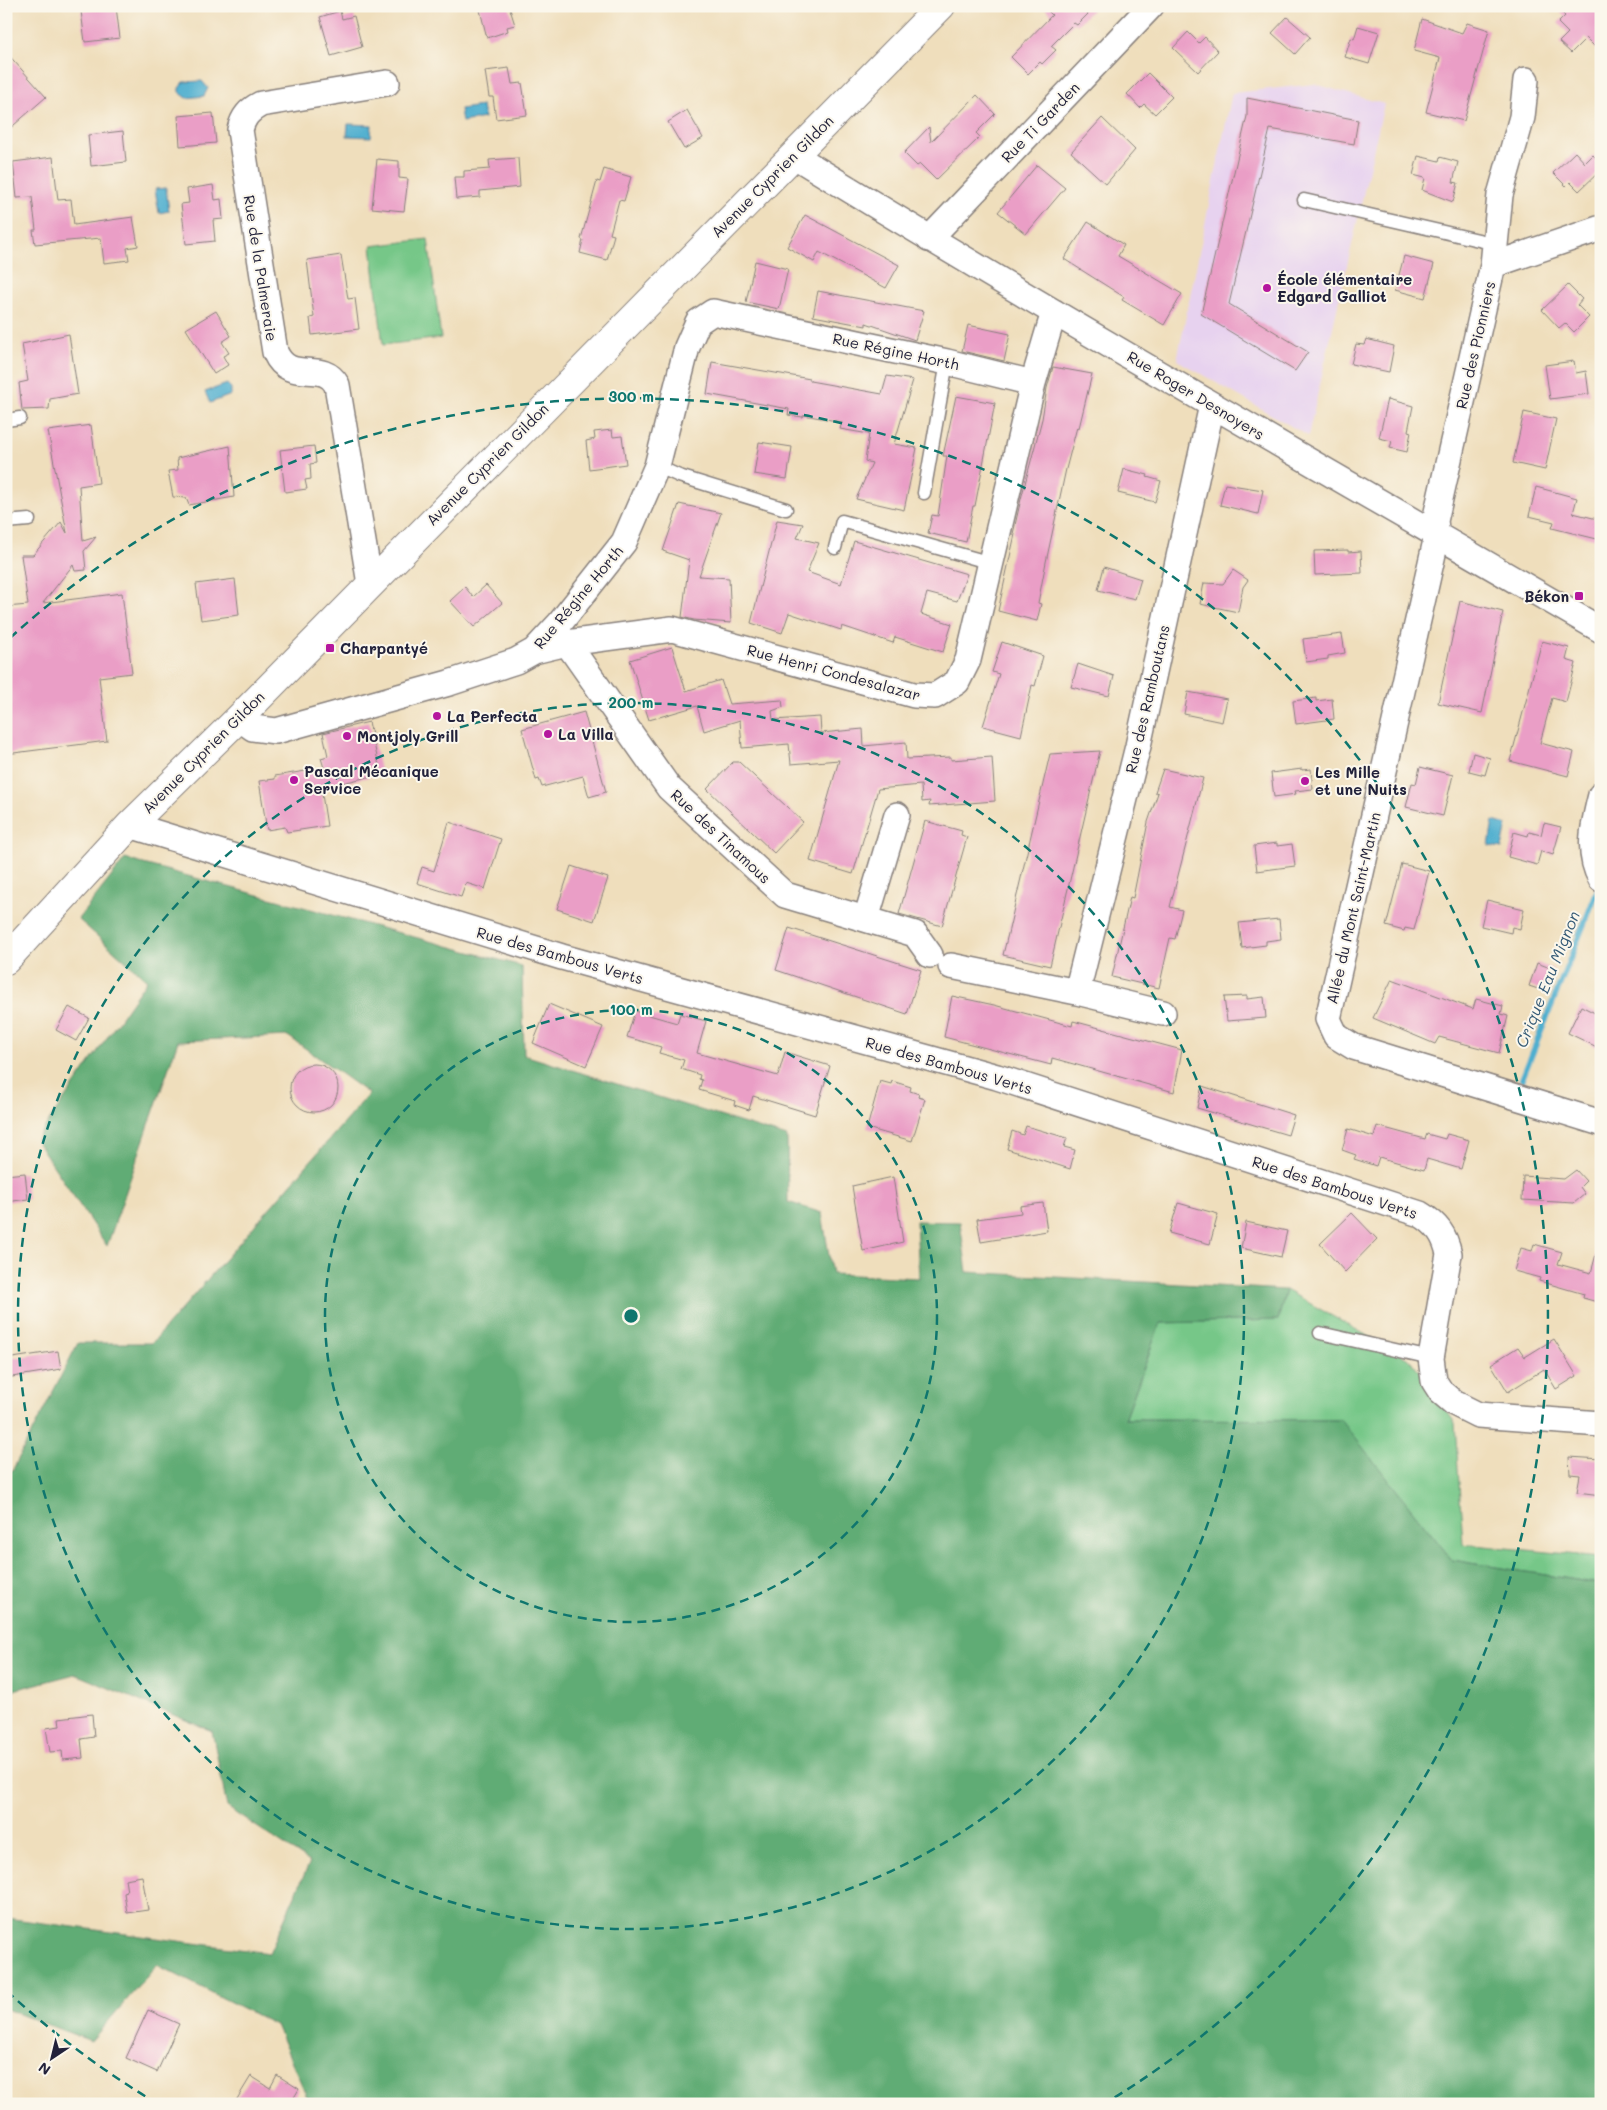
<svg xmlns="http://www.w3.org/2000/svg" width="1607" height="2110" font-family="Mali,sans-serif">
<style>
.built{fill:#e7d2ef}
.green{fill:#76c788;stroke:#4c7462}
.forest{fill:#60ac74;stroke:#416758}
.water{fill:#50afcf;stroke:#396885}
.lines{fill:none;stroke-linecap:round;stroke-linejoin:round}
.stream{stroke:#50afcf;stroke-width:6}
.building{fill:#ea9ec6}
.lane-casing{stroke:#88807c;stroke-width:15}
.street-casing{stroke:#88807c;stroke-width:28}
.secondary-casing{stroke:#88807c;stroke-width:30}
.lane{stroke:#fff;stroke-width:12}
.street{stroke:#fff;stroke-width:25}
.secondary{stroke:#fff;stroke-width:28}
.ring{fill:none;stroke:#0f766e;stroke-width:2.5;stroke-dasharray:9 6}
.poi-dot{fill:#b5179e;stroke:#fbf7ec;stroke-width:2}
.labels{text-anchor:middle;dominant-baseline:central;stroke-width:4;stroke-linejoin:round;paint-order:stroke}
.street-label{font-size:15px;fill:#22223b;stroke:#fbf7ec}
.poi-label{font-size:15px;font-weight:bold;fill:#22223b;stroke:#fbf7ec;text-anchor:start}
.water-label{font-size:16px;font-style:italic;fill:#345a76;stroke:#fbf7ec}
.centre{fill:#0f766e;stroke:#fbf7ec;stroke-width:2.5}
.ring-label{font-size:15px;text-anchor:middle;font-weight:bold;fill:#0f766e;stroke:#fbf7ec;stroke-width:4;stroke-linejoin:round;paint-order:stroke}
</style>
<rect width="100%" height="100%" fill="#fbf7ec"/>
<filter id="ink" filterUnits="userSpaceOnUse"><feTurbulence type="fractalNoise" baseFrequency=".02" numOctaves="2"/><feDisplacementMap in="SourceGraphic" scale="10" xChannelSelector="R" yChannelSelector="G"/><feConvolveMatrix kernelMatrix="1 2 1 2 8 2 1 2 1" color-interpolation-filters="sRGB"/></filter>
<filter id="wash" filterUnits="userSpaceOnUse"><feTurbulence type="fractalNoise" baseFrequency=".0096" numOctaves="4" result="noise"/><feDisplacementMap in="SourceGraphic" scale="20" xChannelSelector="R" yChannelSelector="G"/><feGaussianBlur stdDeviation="1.12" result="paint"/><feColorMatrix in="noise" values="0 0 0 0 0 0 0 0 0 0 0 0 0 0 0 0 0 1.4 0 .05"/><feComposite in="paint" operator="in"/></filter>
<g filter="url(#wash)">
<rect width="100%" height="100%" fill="#efdebc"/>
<path class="built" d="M 1315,84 L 1384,104 L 1308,436 L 1177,360 L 1232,93 Z"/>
<path class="green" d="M 428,239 L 441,338 L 383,345 L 371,246 Z
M 1286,1290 L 1412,1361 L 1455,1423 L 1463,1544 L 1601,1557 L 1601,1584 L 1452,1560 L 1340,1420 L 1125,1419 L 1160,1323 L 1278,1320 Z"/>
<path class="forest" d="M 125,859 L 522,966 L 524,1055 L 787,1137 L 788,1202 L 822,1213 L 832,1274 L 919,1278 L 916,1221 L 960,1222 L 967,1272 L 1286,1290 L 1278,1320 L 1160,1323 L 1125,1419 L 1341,1420 L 1452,1560 L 1601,1584 L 1601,2104 L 333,2104 L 307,2097 L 276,2025 L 157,1965 L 91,2041 L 6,2009 L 6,1918 L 269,1953 L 310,1862 L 227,1807 L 212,1731 L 75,1674 L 6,1692 L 6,1471 L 12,1471 L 78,1343 L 152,1343 L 369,1094 L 288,1036 L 178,1041 L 107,1246 L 36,1140 L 147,980 L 78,919 Z"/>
<path class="water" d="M 202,81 L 208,88 L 204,96 L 187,98 L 179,92 L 179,88 L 184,82 Z
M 482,106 L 484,118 L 462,122 L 460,109 Z
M 348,124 L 372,125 L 371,137 L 347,136 Z
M 166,188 L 169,211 L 159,213 L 155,189 Z
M 227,384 L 231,388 L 231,395 L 210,403 L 205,392 Z
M 1493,821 L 1507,825 L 1502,848 L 1489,846 Z"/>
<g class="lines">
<path class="stream" d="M 1522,1079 L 1598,889"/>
</g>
<g id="blocks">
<path class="building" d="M 479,6 L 509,6 L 515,25 L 507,27 L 508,31 L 487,38 Z
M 1043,6 L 1096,6 L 1077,25 L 1074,23 L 1051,46 L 1056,50 L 1042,64 L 1040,62 L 1028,74 L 1011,57 L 1052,15 Z
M 1555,6 L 1593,6 L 1601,14 L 1601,53 L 1586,38 L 1571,53 L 1559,42 L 1568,33 L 1558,23 L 1565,16 Z
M 116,7 L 120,38 L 85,42 L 81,11 Z
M 340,11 L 342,19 L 354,16 L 362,47 L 331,56 L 320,17 Z
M 1287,17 L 1310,37 L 1295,54 L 1272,33 Z
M 1422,19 L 1462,33 L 1467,23 L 1489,30 L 1464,121 L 1426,112 L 1440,58 L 1414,51 Z
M 1358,26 L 1379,32 L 1369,64 L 1345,57 L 1351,38 L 1354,39 Z
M 1188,32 L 1199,43 L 1205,37 L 1218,51 L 1198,72 L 1173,48 Z
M 6,52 L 46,97 L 6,132 Z
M 509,68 L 512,84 L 522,83 L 527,115 L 496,119 L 493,97 L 489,97 L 485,71 Z
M 1148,73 L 1172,97 L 1155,114 L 1144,104 L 1140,108 L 1127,94 Z
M 977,95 L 995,114 L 976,133 L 980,137 L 936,180 L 920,164 L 917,166 L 904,153 L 929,127 L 931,142 Z
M 1247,98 L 1358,120 L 1354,144 L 1270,129 L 1229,304 L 1308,352 L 1295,371 L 1201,314 L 1247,116 Z
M 687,110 L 703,138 L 684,149 L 668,122 Z
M 213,113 L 216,143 L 180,146 L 178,116 Z
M 1102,118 L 1135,150 L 1106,184 L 1071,152 Z
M 123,131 L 126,162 L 91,166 L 88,135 Z
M 1575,152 L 1585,163 L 1593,155 L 1601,163 L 1601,170 L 1579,191 L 1570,182 L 1566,186 L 1553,173 Z
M 1418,156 L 1439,161 L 1440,157 L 1458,162 L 1453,182 L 1458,183 L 1453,202 L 1422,190 L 1425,178 L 1413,175 Z
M 53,157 L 58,200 L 71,199 L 74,225 L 133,217 L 138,246 L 127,248 L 129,260 L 104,263 L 101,238 L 35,244 L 33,230 L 36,230 L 32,197 L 17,198 L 13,162 Z
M 518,158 L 520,187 L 480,191 L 480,197 L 456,199 L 454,177 L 464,177 L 464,171 L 490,169 L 489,160 Z
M 377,159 L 399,161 L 399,178 L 408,179 L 404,211 L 372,208 Z
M 1037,165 L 1065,188 L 1026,234 L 998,212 Z
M 604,169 L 631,177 L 624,201 L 619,200 L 610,234 L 614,235 L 607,260 L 580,253 L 583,240 L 581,239 L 597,181 L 600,182 Z
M 213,185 L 215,200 L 221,199 L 223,219 L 213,220 L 215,241 L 186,244 L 181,204 L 189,203 L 187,189 Z
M 805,215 L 899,265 L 886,288 L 819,252 L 814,262 L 787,247 Z
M 1088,222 L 1124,245 L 1118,256 L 1182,294 L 1164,325 L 1122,300 L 1124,297 L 1064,259 Z
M 341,255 L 348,299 L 355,298 L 359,329 L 312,335 L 310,318 L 314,317 L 307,260 Z
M 1404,256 L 1434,264 L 1425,298 L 1395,290 Z
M 755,261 L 788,269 L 779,309 L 746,302 Z
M 1568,285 L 1582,299 L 1577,305 L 1589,317 L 1574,332 L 1565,323 L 1559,328 L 1542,310 Z
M 818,291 L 924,311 L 915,340 L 866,323 L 866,326 L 813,316 Z
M 216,311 L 231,336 L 222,342 L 229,353 L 223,356 L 228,365 L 214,374 L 186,329 Z
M 968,325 L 1010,334 L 1004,361 L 962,351 Z
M 69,334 L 78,394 L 50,399 L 49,409 L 22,410 L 19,383 L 28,381 L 22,344 Z
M 1366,339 L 1394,346 L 1389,372 L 1351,364 L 1356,344 L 1364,345 Z
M 1574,361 L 1576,373 L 1586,371 L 1589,394 L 1550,399 L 1545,365 Z
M 712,362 L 810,379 L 810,381 L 882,394 L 887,376 L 913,380 L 894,444 L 917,448 L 904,510 L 856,499 L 872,463 L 865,461 L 869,434 L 840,429 L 842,422 L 804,415 L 803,417 L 788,415 L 789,409 L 707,394 Z
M 1053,367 L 1092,374 L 1079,428 L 1077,427 L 1066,469 L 1046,562 L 1038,603 L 1041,604 L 1037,621 L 998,611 L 1015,534 L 1013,534 L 1021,499 L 1042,419 L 1047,388 Z
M 956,396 L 995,403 L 975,506 L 973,506 L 966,542 L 928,533 L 932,515 L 938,516 L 947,456 L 943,456 Z
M 1388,399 L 1413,406 L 1408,431 L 1411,432 L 1407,452 L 1390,448 L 1392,441 L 1379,438 Z
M 1524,412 L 1556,419 L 1545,470 L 1513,463 Z
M 91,425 L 99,483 L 79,486 L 83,541 L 96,537 L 84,551 L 86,570 L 75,571 L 73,565 L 43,603 L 122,593 L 132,673 L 99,677 L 107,741 L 6,754 L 6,607 L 28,605 L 21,555 L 33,555 L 61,522 L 67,533 L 48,431 Z
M 612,430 L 613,437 L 622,436 L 626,464 L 589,469 L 586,441 L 595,439 L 594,432 Z
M 759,442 L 792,447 L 787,479 L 754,474 Z
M 230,446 L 234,497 L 189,505 L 186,498 L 173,497 L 168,471 L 178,470 L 177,458 Z
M 314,446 L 316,463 L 310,464 L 311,479 L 305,480 L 307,489 L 285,492 L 280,450 Z
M 1124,469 L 1148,475 L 1147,477 L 1161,481 L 1155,502 L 1118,493 Z
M 1225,484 L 1263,490 L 1258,514 L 1220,505 Z
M 1536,487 L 1577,498 L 1573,513 L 1601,520 L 1601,540 L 1552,528 L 1554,522 L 1529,516 Z
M 679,504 L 721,513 L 699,576 L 729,578 L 731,623 L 694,620 L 682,617 L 689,560 L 663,551 Z
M 777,520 L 803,524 L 797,538 L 819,543 L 807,572 L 841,584 L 854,541 L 967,574 L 957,601 L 927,593 L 921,614 L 952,624 L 943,652 L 895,637 L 893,643 L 842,626 L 841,630 L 789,613 L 782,633 L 751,623 Z
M 1348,550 L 1348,552 L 1361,551 L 1362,573 L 1315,575 L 1314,551 Z
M 1104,567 L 1141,579 L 1135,599 L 1098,590 Z
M 1233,570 L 1248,580 L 1243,587 L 1238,612 L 1200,604 L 1204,583 L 1223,584 Z
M 235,579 L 239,615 L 201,620 L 196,584 Z
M 486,585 L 502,603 L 474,627 L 450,601 L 465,587 L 473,597 Z
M 1460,601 L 1503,612 L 1482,713 L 1438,703 Z
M 1342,634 L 1345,653 L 1328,656 L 1328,659 L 1306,662 L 1303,639 Z
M 1542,641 L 1569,648 L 1566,660 L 1576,663 L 1566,702 L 1552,698 L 1540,743 L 1574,752 L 1568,776 L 1510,761 Z
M 1002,642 L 1043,656 L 1035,686 L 1032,685 L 1021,736 L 983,726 L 999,674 L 992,672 Z
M 672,647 L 686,691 L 721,680 L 729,704 L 782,700 L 783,707 L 772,711 L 773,720 L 820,717 L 821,733 L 863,729 L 864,746 L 906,742 L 907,759 L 951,757 L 951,760 L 992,757 L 995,801 L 929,806 L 930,801 L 922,802 L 921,785 L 878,789 L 853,874 L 810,861 L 839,760 L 791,764 L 789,744 L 742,748 L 740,720 L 704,731 L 697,706 L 649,720 L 630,660 Z
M 1078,664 L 1114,676 L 1109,696 L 1071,687 Z
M 1188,692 L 1227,699 L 1222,722 L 1184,714 Z
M 1316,698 L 1316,701 L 1332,699 L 1334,719 L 1296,724 L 1293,701 Z
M 584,712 L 606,792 L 589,797 L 583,776 L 542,787 L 539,779 L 536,780 L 522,729 Z
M 369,722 L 381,774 L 321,788 L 327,826 L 287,832 L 285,827 L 267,830 L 259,781 L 275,779 L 275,776 L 324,768 L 321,758 L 328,756 L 323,733 Z
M 1100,751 L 1050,966 L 1003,955 L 1050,754 Z
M 1473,753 L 1490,758 L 1485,775 L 1469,771 Z
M 733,762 L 739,762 L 803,822 L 774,853 L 707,789 Z
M 1420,767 L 1453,775 L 1443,816 L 1406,807 L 1412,783 L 1416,784 Z
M 1163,769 L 1203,778 L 1170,907 L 1182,910 L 1175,939 L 1170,938 L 1159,988 L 1112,977 L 1130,897 L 1133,898 L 1148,822 L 1158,793 L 1155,792 Z
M 1302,769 L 1302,770 L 1311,769 L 1313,789 L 1295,791 L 1296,794 L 1274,797 L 1271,773 Z
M 925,821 L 962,831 L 961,835 L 967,837 L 942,926 L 899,914 Z
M 449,822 L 501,839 L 485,889 L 466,883 L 461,897 L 417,883 L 422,867 L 434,871 Z
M 1544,823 L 1561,827 L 1553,855 L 1541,851 L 1537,865 L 1508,857 L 1514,832 L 1528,836 L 1529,832 L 1541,835 Z
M 1277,843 L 1277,846 L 1292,844 L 1295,866 L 1257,871 L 1254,846 Z
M 1402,864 L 1429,871 L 1414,930 L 1405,928 L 1404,931 L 1386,926 Z
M 571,866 L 608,878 L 594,921 L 557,909 Z
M 1487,900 L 1524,909 L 1520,929 L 1512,927 L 1511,933 L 1481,926 Z
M 1279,919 L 1281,939 L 1266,941 L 1266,945 L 1242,948 L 1239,923 Z
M 789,928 L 921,970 L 907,1014 L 776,970 Z
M 1537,963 L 1553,969 L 1544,991 L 1529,986 Z
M 1392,979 L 1473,1009 L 1476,999 L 1503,1006 L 1501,1014 L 1508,1016 L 1499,1053 L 1439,1037 L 1435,1044 L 1373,1018 Z
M 952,996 L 994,1005 L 1072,1026 L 1073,1021 L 1182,1050 L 1174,1092 L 1052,1058 L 1051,1065 L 944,1037 Z
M 1247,996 L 1247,999 L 1264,997 L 1266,1018 L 1227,1021 L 1224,997 Z
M 549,1004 L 603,1027 L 586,1066 L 533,1043 Z
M 1581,1006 L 1601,1016 L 1601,1049 L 1568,1033 Z
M 69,1007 L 89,1018 L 76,1041 L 56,1030 Z
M 635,1011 L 677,1023 L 680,1014 L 706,1021 L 697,1053 L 778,1076 L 785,1052 L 830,1066 L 815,1115 L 753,1096 L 749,1110 L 734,1105 L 735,1101 L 699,1090 L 702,1080 L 699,1079 L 700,1075 L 681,1069 L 684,1060 L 659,1053 L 661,1047 L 627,1037 Z
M290 1088a24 24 0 1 1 48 0a24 24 0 1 1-48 0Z
M 880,1081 L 891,1084 L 892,1081 L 911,1087 L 910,1091 L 919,1094 L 918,1097 L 925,1099 L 912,1141 L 867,1128 Z
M 1202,1086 L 1294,1115 L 1288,1135 L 1197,1108 Z
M 1026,1126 L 1067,1138 L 1064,1147 L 1075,1150 L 1070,1169 L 1007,1149 L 1012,1131 L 1023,1135 Z
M 1377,1126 L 1425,1139 L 1427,1134 L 1445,1139 L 1447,1134 L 1469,1140 L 1461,1169 L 1427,1159 L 1424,1170 L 1379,1157 L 1376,1166 L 1354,1159 L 1356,1155 L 1342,1150 L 1348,1129 L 1374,1137 Z
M 1576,1170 L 1586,1181 L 1580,1187 L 1585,1194 L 1574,1203 L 1522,1200 L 1523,1176 L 1564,1179 Z
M 25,1173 L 28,1199 L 6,1202 L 6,1175 Z
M 893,1177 L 903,1242 L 863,1251 L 852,1186 Z
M 1043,1203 L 1047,1231 L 981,1242 L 977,1219 L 1021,1213 L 1020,1206 Z
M 1178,1203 L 1218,1214 L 1210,1244 L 1169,1233 Z
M 1352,1213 L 1377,1239 L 1345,1272 L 1320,1244 Z
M 1246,1222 L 1287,1231 L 1281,1257 L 1241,1248 Z
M 1534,1244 L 1562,1252 L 1558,1264 L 1591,1273 L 1596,1254 L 1601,1255 L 1601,1303 L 1583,1298 L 1584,1294 L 1539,1281 L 1540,1278 L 1514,1271 L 1521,1248 L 1532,1251 Z
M 1554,1339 L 1577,1376 L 1556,1389 L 1544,1369 L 1508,1392 L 1491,1364 L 1518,1347 L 1525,1357 Z
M 58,1351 L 61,1369 L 6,1378 L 6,1359 Z
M 1569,1457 L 1601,1459 L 1601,1495 L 1577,1492 L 1580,1475 L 1570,1474 Z
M 92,1714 L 94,1737 L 81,1739 L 83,1758 L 63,1760 L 62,1751 L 50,1752 L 46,1728 L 60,1726 L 59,1718 Z
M 142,1876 L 148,1910 L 127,1913 L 124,1893 L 127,1892 L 125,1879 Z
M 148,2010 L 179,2024 L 157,2072 L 126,2058 Z
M 277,2075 L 299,2089 L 292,2101 L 296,2104 L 234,2104 L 251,2076 L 270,2088 Z"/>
</g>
</g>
<g filter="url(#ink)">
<use href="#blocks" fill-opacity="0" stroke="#88807c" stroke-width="1"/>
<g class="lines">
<g class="lane-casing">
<path id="lane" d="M 1304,200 L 1496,244
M 6,420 L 20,418
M 657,466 L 679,476 L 786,509
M 924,493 L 947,362
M 6,522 L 29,520
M 835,548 L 842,521 L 991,563
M 1320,1333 L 1431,1358"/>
</g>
<g class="street-casing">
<path id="street" d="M 1526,80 L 1522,117 L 1500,195 L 1493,265 L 1435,521 L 1437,536 L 1328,1019 L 1336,1036 L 1354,1047 L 1601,1123
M 795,153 L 803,161 C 1066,323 1334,475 1601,630
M 929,239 L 1151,6
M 1493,265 L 1601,228
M 370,584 L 337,385 C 322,358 290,386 275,352 L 240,130 C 243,117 249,110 261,104 L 387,83
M 567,643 L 669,788 L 785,895 L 915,934 L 930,955
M 534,651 L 567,643 L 672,629 L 914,695 L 935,696 L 957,682 L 968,660 L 1033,383 L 1054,312
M 239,718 L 253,728 L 276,731 L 449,683 L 516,661 L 534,651 L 560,623 L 624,542 L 657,466 L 687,347 L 698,322 L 713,312 L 947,362 L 1033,383
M 1601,795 C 1594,823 1586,852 1601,879
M 130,825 L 562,957 L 997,1077 L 1420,1214 C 1437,1224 1445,1235 1449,1254 L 1431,1358 L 1434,1381 L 1441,1392 L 1454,1403 L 1478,1415 L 1601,1424
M 866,919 L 897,815
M 951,966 L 1077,992 L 1138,746 L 1212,405
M 1077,992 L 1163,1013"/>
</g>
<g class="secondary-casing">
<path id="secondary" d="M 6,960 L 130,825 L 239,718 L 941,6"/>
</g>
<use href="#lane" class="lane"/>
<use href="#street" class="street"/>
<use href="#secondary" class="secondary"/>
</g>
</g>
<g class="ring">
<circle cx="631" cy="1316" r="306"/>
<circle cx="631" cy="1316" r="613"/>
<path d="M158 2104A919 919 0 0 1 10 1994M10 638A919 919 0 1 1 1104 2104"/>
</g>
<g class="poi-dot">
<circle cx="1267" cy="288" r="5"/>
<rect x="1574" y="591" width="10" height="10" rx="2.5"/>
<rect x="325" y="643" width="10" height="10" rx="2.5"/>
<circle cx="437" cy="716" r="5"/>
<circle cx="548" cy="734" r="5"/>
<circle cx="347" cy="736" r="5"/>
<circle cx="294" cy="780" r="5"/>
<circle cx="1305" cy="781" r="5"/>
</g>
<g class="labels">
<g class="street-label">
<text transform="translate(1040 122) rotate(-46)">Rue Ti Garden</text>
<text transform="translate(772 176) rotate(-45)">Avenue Cyprien Gildon</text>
<text transform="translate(261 268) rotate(81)">Rue de la Palmeraie</text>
<text transform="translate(1475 345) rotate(-77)">Rue des Pionniers</text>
<text transform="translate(896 351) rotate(12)">Rue Régine Horth</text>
<text transform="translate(1196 395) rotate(31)">Rue Roger Desnoyers</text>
<text transform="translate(487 464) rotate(-45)">Avenue Cyprien Gildon</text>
<text transform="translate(578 597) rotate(-50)">Rue Régine Horth</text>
<text transform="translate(834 672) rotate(15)">Rue Henri Condesalazar</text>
<text transform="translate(1147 699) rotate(-77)">Rue des Ramboutans</text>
<text transform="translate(203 752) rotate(-45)">Avenue Cyprien Gildon</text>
<text transform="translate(721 836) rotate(43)">Rue des Tinamous</text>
<text transform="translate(1353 908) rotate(-77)">Allée du Mont Saint-Martin</text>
<text transform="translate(560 955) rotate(16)">Rue des Bambous Verts</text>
<text transform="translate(949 1065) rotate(16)">Rue des Bambous Verts</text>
<text transform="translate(1335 1187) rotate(18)">Rue des Bambous Verts</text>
</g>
<g class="poi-label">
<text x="1277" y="279">École élémentaire<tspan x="1277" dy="17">Edgard Galliot</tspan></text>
<text x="1569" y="596" text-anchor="end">Békon</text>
<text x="340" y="648">Charpantyé</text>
<text x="447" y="716">La Perfecta</text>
<text x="558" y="734">La Villa</text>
<text x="357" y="736">Montjoly Grill</text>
<text x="304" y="771">Pascal Mécanique<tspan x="304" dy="17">Service</tspan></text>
<text x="1315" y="772">Les Mille<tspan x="1315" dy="17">et une Nuits</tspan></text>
</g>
<g class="water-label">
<text transform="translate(1547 979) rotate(-68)">Crique Eau Mignon</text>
</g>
</g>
<circle cx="631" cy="1316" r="8" class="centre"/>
<g class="ring-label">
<text x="631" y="402">300 m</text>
<text x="631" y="708">200 m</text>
<text x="631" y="1015">100 m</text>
</g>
<rect width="1607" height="2110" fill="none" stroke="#fbf7ec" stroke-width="25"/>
<g transform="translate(52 2058) rotate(215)" stroke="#fbf7ec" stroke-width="4" paint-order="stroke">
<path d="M0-4L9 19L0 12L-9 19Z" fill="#22223b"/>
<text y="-8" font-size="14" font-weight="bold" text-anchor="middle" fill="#22223b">N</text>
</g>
</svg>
